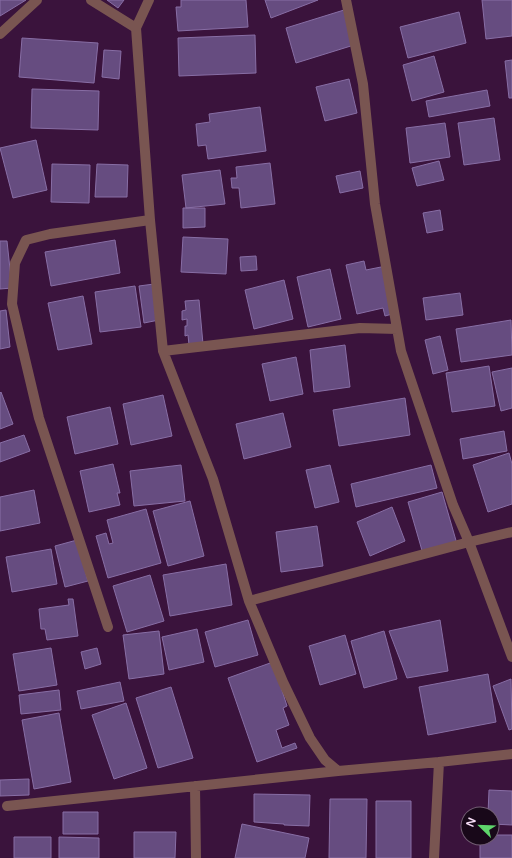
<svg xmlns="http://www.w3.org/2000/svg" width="512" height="858" font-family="'Varela Round',sans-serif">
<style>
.building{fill:#664c80;stroke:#886ea5}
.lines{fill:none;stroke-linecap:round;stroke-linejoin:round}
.minor{stroke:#795551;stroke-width:10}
</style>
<rect width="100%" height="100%" fill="#3a133c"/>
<path class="building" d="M 0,0 L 26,0 L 0,16 Z
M 107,0 L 124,0 L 118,8 Z
M 181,0 L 246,0 L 248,27 L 178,31 L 176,7 L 181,7 Z
M 265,0 L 318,0 L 271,18 Z
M 482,0 L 512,0 L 512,36 L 486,39 Z
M 344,10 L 354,45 L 296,63 L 286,28 Z
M 459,12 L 466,43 L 408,58 L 400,27 Z
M 255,35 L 256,73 L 179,76 L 178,38 Z
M 22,38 L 98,43 L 94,83 L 19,77 Z
M 104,50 L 121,51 L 119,79 L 102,77 Z
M 434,56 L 444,92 L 412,101 L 403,65 Z
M 512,60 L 512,98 L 509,98 L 505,61 Z
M 349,79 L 357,113 L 325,121 L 316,87 Z
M 32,89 L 99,91 L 98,130 L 31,128 Z
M 487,90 L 490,106 L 429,117 L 426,101 Z
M 260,107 L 266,151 L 208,159 L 206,145 L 198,146 L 196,124 L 210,122 L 209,114 Z
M 494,118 L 500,160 L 464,165 L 458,123 Z
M 445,123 L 450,157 L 410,163 L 406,128 Z
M 36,140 L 47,190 L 13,198 L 0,148 Z
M 439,161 L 444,180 L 417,186 L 412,168 Z
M 270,163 L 275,204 L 241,208 L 239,188 L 232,188 L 231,178 L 237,178 L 236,167 Z
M 52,164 L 90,165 L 89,203 L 51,202 Z
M 97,164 L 128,165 L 127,197 L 95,197 Z
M 220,170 L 225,204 L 186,208 L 182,175 Z
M 360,171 L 363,188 L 340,193 L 336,176 Z
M 183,208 L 205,208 L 205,227 L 183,228 Z
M 440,210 L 443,230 L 427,233 L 423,213 Z
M 183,237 L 228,239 L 226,274 L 181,272 Z
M 115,240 L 120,273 L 51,286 L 45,252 Z
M 0,241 L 7,241 L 12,288 L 0,289 Z
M 256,256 L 257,270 L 241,271 L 240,257 Z
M 364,261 L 366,270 L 386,266 L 396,313 L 385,316 L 383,308 L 357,314 L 346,265 Z
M 330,269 L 341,319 L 308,327 L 297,277 Z
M 284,280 L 293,319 L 254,329 L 245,290 Z
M 154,284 L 159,320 L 144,323 L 139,286 Z
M 135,286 L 141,327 L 100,332 L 95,292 Z
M 460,293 L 463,315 L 426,320 L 423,298 Z
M 83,296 L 92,344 L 58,350 L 48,303 Z
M 199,300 L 203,344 L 189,345 L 188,335 L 185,336 L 185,326 L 187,326 L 187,319 L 182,320 L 182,311 L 186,310 L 185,301 Z
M 6,310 L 10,347 L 0,349 L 0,311 Z
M 511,320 L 512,355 L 461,362 L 456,329 Z
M 440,336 L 448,370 L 433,374 L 425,340 Z
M 345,345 L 350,387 L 314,392 L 310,350 Z
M 296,357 L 303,394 L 270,401 L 262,364 Z
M 489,366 L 495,406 L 452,412 L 446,373 Z
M 512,368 L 512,408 L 501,411 L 492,372 Z
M 1,392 L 13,424 L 0,429 L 0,393 Z
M 163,395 L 172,436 L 131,445 L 123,404 Z
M 405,398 L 410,435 L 339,446 L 333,410 Z
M 110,407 L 118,444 L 75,454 L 67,417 Z
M 283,413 L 291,447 L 244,459 L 236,424 Z
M 504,431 L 507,451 L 463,459 L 460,439 Z
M 24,435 L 30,451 L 0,462 L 0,443 Z
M 509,453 L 512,464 L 512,504 L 488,512 L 473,465 Z
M 113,464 L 120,493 L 117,493 L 120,505 L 89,512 L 80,471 Z
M 181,465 L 185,501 L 134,506 L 130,471 Z
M 330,465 L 339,502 L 315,508 L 306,470 Z
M 431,465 L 437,488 L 356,507 L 351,484 Z
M 34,490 L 40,523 L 0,531 L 0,497 Z
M 442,492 L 457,544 L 423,554 L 408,502 Z
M 190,501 L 204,556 L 168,566 L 153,511 Z
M 392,507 L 405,541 L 370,556 L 357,522 Z
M 146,509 L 161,563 L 108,578 L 96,536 L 106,533 L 109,544 L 113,543 L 107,520 Z
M 317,526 L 323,566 L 281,572 L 276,532 Z
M 77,540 L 88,581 L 65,587 L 55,546 Z
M 51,549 L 57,584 L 12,592 L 6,557 Z
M 226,564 L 232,605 L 170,616 L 163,575 Z
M 150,575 L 164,621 L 127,632 L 113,586 Z
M 68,599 L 73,599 L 78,636 L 47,640 L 45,629 L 41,629 L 39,609 L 69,605 Z
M 248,620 L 258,655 L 215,667 L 205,632 Z
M 440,620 L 448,671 L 407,678 L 389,631 Z
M 197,629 L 204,662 L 169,670 L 162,637 Z
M 159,631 L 164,674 L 129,679 L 123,635 Z
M 384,631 L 397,679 L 364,688 L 351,641 Z
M 345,635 L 356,674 L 320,685 L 309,646 Z
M 51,648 L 57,685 L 19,691 L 13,654 Z
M 97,648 L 101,664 L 85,669 L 81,652 Z
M 273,662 L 287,706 L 283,708 L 289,725 L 276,730 L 282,748 L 295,743 L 297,748 L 257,762 L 228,678 Z
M 488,674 L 496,722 L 428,735 L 419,687 Z
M 511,679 L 512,729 L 509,730 L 493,686 Z
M 120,682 L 124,701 L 81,709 L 77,691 Z
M 171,687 L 193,758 L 158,768 L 136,698 Z
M 59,690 L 61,710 L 21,714 L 19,695 Z
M 126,703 L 147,768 L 114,779 L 92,715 Z
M 59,713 L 71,782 L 34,789 L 22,720 Z
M 29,779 L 29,795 L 0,796 L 0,780 Z
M 489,790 L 512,791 L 512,825 L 492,824 L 492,814 L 488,814 Z
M 254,794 L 310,795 L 309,826 L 284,825 L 284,824 L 254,822 Z
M 330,799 L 367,799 L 366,858 L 329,858 Z
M 376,801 L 411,801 L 411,858 L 376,858 Z
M 63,812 L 98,812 L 98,834 L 63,834 Z
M 242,824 L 309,838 L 305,858 L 235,858 Z
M 134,832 L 176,832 L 175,858 L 134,858 Z
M 492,835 L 512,835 L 512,858 L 480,858 L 480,838 L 492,838 Z
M 14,837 L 51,837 L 51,858 L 14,858 Z
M 59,837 L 99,838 L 99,858 L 59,858 Z"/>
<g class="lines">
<path class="minor" d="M 91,0 L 136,28 L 150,220 L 163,351 L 213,479 L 249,601 L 283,682 L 310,738 L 325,760 L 338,771 L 439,762 L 434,858
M 346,0 L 363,84 L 375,204 L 401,351 L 453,505 L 469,542 L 512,657
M 136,28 L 149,0
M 0,34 L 37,0
M 163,351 L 360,328 L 397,329
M 249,601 L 469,542 L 512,532
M 108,627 L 39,418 L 12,304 L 15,263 L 26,240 L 50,234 L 150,220
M 439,762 L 512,754
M 195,786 L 196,858
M 7,806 L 338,771"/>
</g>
<g transform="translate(480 826) rotate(293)"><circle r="19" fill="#180819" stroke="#725e73"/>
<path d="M0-3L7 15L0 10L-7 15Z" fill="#5ed56b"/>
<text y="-6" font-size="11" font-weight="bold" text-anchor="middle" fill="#f9e0f9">N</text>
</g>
</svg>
